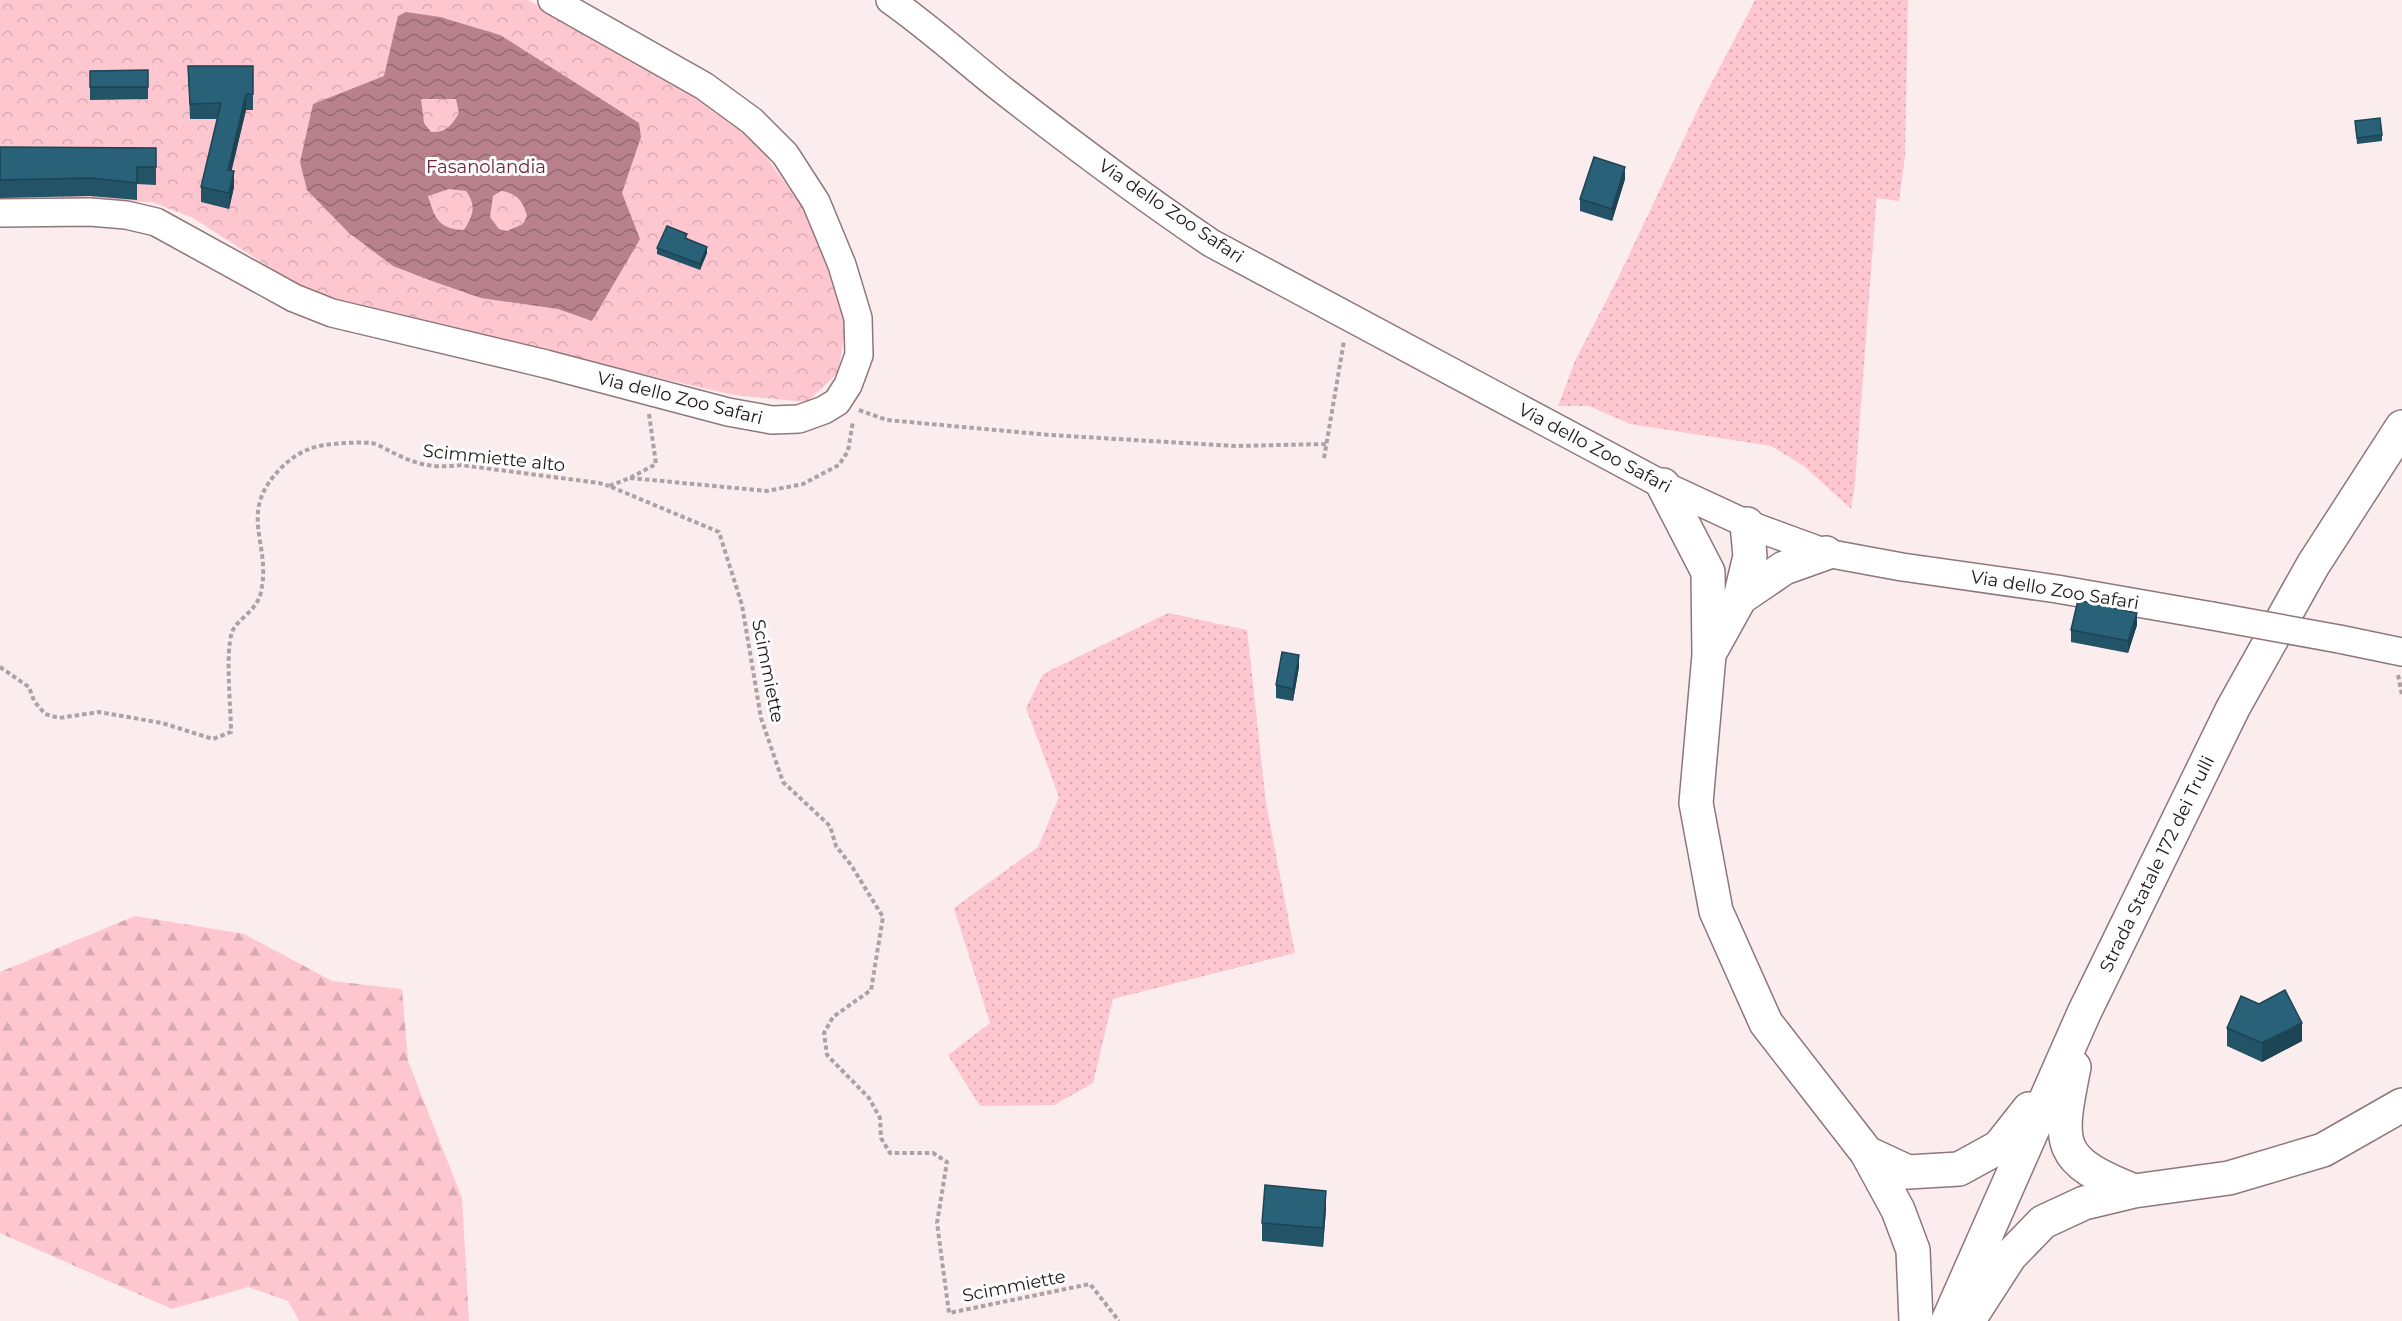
<svg xmlns="http://www.w3.org/2000/svg" width="2402" height="1321" font-family="Montserrat,sans-serif">
<style>
.grass{fill:url(#grass-dots)}
.forest{fill:url(#forest-firs)}
.park{fill:url(#park-crowns)}
.water{fill:url(#water-waves);fill-rule:evenodd}
.lines{fill:none;stroke-linecap:round;stroke-linejoin:round}
.tertiary-casing{stroke:#8e777b;stroke-width:30}
.primary-casing{stroke:#8e777b;stroke-width:36}
.path{stroke:#aea1a3;stroke-width:4;stroke-dasharray:4.5 3;stroke-linecap:butt}
.tertiary{stroke:#fff;stroke-width:27}
.primary{stroke:#fff;stroke-width:33}
.tertiary-bridge-casing{stroke:#8e777b;stroke-width:30;stroke-linecap:butt}
.tertiary-bridge{stroke:#fff;stroke-width:27}
.wall{fill:#225367}
.shaded-wall{fill:#1c4454}
.building{fill:#286178;stroke:#1c4454;stroke-width:1.5}
.labels{text-anchor:middle;dominant-baseline:central;stroke-width:6;stroke-linejoin:round;paint-order:stroke}
.park-label{font-size:18px;fill:#6c2638;stroke:#fdfdfd}
.street-label{font-size:18px;fill:#1f1618;stroke:#fdfdfd}
</style>
<defs>
<pattern id="grass-dots" width="8" height="8" patternUnits="userSpaceOnUse" patternTransform="scale(1.5)"><rect width="8" height="8" fill="#fec7d0"/><path d="M2 2h.1M6 6h.1" fill="none" stroke="#d9aab2" stroke-width="1.8" stroke-linecap="round"/></pattern>
<pattern id="forest-firs" width="22" height="20" patternUnits="userSpaceOnUse" patternTransform="scale(1.5)"><rect width="22" height="20" fill="#fec7d0"/><path d="M5 1l3.5 6h-7zM16 11l3.5 6h-7z" fill="#d9aab2"/></pattern>
<pattern id="park-crowns" width="20" height="18" patternUnits="userSpaceOnUse" patternTransform="scale(1.5)"><rect width="20" height="18" fill="#fec7d0"/><path d="M2 6a3 3 0 1 1 6 0M12 15a3 3 0 1 1 6 0" fill="none" stroke="#d9aab2"/></pattern>
<pattern id="water-waves" width="16" height="10" patternUnits="userSpaceOnUse" patternTransform="scale(1.5)"><rect width="16" height="10" fill="#b9818b"/><path d="M0 5q4-4 8 0t8 0" fill="none" stroke="#966971"/></pattern>
</defs>
<rect width="100%" height="100%" fill="#fbecee"/>
<path class="grass" d="M 1755,0 L 1908,0 L 1905,156 L 1899,201 L 1877,198 L 1876,205 L 1855,483 L 1851,509 L 1804,466 L 1771,446 L 1630,424 L 1589,406 L 1558,406 L 1575,361 L 1618,278 L 1699,107 Z
M 1168,613 L 1247,630 L 1266,803 L 1295,953 L 1113,999 L 1093,1083 L 1054,1105 L 980,1106 L 948,1055 L 990,1023 L 954,908 L 1038,847 L 1059,797 L 1026,708 L 1043,674 Z"/>
<path class="forest" d="M 135,916 L 244,934 L 332,981 L 402,989 L 408,1061 L 462,1198 L 469,1321 L 299,1321 L 288,1301 L 248,1287 L 172,1309 L 0,1233 L 0,972 Z"/>
<path class="park" d="M 0,0 L 528,0 L 671,79 L 751,135 L 810,218 L 847,320 L 838,373 L 807,402 L 734,395 L 332,303 L 299,286 L 193,218 L 152,202 L 0,201 Z"/>
<path class="water" d="M 406,12 L 440,17 L 500,35 L 639,123 L 641,137 L 622,193 L 640,239 L 592,321 L 558,309 L 481,298 L 432,281 L 393,266 L 349,233 L 307,190 L 300,162 L 313,104 L 384,76 L 398,16 ZM 421,99 L 456,99 L 459,113 C 452,125 446,133 431,132 L 424,123 ZM 449,189 L 466,191 C 477,206 473,215 464,230 C 439,229 435,219 428,196 ZM 501,191 C 517,193 523,201 527,216 L 523,224 L 507,231 L 499,229 L 490,217 L 493,196 Z"/>
<g class="lines">
<g class="tertiary-casing">
<path id="tertiary" d="M 890,0 C 930,28 966,61 1004,91 C 1072,144 1140,195 1211,243 L 1663,485 L 1747,524 L 1826,553 L 1902,567 L 2057,589 L 2212,616
M 0,213 L 90,212 L 126,215 L 156,222 L 294,298 L 332,313 L 546,364 L 728,412 L 772,420 L 799,419 L 824,410 L 837,402 L 848,385 L 859,355 L 858,318 L 842,265 L 816,202 L 785,154 L 752,121 L 704,86 L 552,0
M 2339,639 L 2402,652"/>
</g>
<g class="primary-casing">
<path id="primary" d="M 1663,485 L 1708,572 L 1709,655 L 1696,803 L 1716,911 L 1766,1023 L 1867,1153 L 1898,1210 L 1913,1250 L 1916,1321
M 1740,598 L 1784,568 L 1826,553
M 1709,654 L 1740,598 L 1750,556 L 1747,524
M 2074,1067 C 2058,1146 2056,1160 2134,1191
M 1867,1153 L 1908,1172 L 1959,1169 L 1999,1147 L 2029,1109
M 1948,1321 L 2084,1013 L 2233,708 L 2313,565 L 2402,427
M 1968,1321 L 2010,1256 L 2043,1222 L 2084,1203 L 2134,1191 L 2229,1178 L 2323,1150 L 2402,1105"/>
</g>
<path class="path" d="M 859,410 L 887,420 L 1050,435 L 1235,446 L 1327,444
M 649,414 L 656,464 L 630,478 L 609,486 L 719,532 L 742,605 L 761,718 L 783,782 L 830,826 L 836,846 L 851,865 L 883,917 L 871,990 L 833,1017 L 824,1033 L 827,1055 L 869,1098 L 880,1118 L 881,1138 L 890,1153 L 933,1153 L 947,1162 L 937,1223 L 949,1313 L 1090,1284 L 1119,1321
M 1324,458 L 1344,341
M 630,478 L 767,491 L 803,484 L 839,465 L 848,451 L 853,421
M 0,667 L 29,687 L 34,701 L 45,714 L 59,718 L 99,712 L 162,723 L 213,739 L 231,732 C 231,707 225,654 232,632 C 237,619 257,611 261,592 C 272,542 236,514 281,468 C 293,456 308,447 325,445 C 339,443 357,442 371,443 C 379,444 388,451 396,454 C 420,466 434,468 461,465 L 599,483 L 609,486
M 2398,675 L 2402,695"/>
<use href="#tertiary" class="tertiary"/>
<use href="#primary" class="primary"/>
<g class="tertiary-bridge-casing">
<path id="tertiary-bridge" d="M 2212,616 L 2339,639"/>
</g>
<use href="#tertiary-bridge" class="tertiary-bridge"/>
</g>
<path class="wall" d="M 188,66 L 253,66 L 253,110 L 246,110 L 231,171 L 234,187 L 229,209 L 201,202 L 201,187 L 218,119 L 190,119 Z
M 148,70 L 148,99 L 90,100 L 90,71 Z
M 2355,121 L 2382,135 L 2382,141 L 2357,144 Z
M 0,147 L 156,148 L 156,185 L 137,184 L 137,200 L 90,196 L 0,198 Z
M 1625,179 L 1612,221 L 1580,211 L 1580,199 Z
M 687,238 L 707,253 L 700,270 L 657,254 L 657,248 Z
M 2137,625 L 2128,653 L 2071,642 L 2071,630 Z
M 1299,667 L 1293,701 L 1276,698 L 1276,685 Z
M 2227,1028 L 2302,1041 L 2262,1062 L 2227,1046 Z
M 1326,1209 L 1323,1247 L 1262,1241 L 1262,1223 Z"/>
<path class="shaded-wall" d="M 246,94 L 246,110 L 228,186 L 228,170 Z
M 1625,167 L 1625,179 L 1612,221 L 1612,209 Z
M 234,171 L 234,187 L 229,209 L 229,193 Z
M 707,247 L 707,253 L 700,270 L 700,264 Z
M 2137,613 L 2137,625 L 2128,653 L 2128,641 Z
M 1299,655 L 1299,667 L 1293,701 L 1293,689 Z
M 2302,1023 L 2302,1041 L 2262,1062 L 2262,1043 Z
M 1326,1191 L 1326,1209 L 1323,1247 L 1323,1228 Z"/>
<path class="building" d="M 188,66 L 253,66 L 253,94 L 246,94 L 228,170 L 234,171 L 229,193 L 201,187 L 221,103 L 190,104 Z
M 148,70 L 148,87 L 90,87 L 90,71 Z
M 2380,118 L 2382,135 L 2357,138 L 2355,121 Z
M 0,147 L 156,148 L 156,167 L 137,167 L 137,183 L 90,178 L 0,180 Z
M 1594,157 L 1625,167 L 1612,209 L 1580,199 Z
M 667,226 L 687,234 L 685,238 L 707,247 L 700,264 L 657,248 Z
M 2078,600 L 2137,613 L 2128,641 L 2071,630 Z
M 1282,652 L 1299,655 L 1293,689 L 1276,685 Z
M 2285,990 L 2302,1023 L 2262,1043 L 2227,1028 L 2241,996 L 2259,1004 Z
M 1265,1185 L 1326,1191 L 1323,1228 L 1262,1223 Z"/>
<g class="labels">
<g class="park-label">
<text x="486" y="167">Fasanolandia</text>
</g>
<g class="street-label">
<text transform="translate(1171 211) rotate(34)">Via dello Zoo Safari</text>
<text transform="translate(680 398) rotate(14)">Via dello Zoo Safari</text>
<text transform="translate(1595 448) rotate(28)">Via dello Zoo Safari</text>
<text transform="translate(494 458) rotate(6)">Scimmiette alto</text>
<text transform="translate(2055 590) rotate(9)">Via dello Zoo Safari</text>
<text transform="translate(768 671) rotate(79)">Scimmiette</text>
<text transform="translate(2157 864) rotate(-64)">Strada Statale 172 dei Trulli</text>
<text transform="translate(1014 1286) rotate(-11)">Scimmiette</text>
</g>
</g>
</svg>
